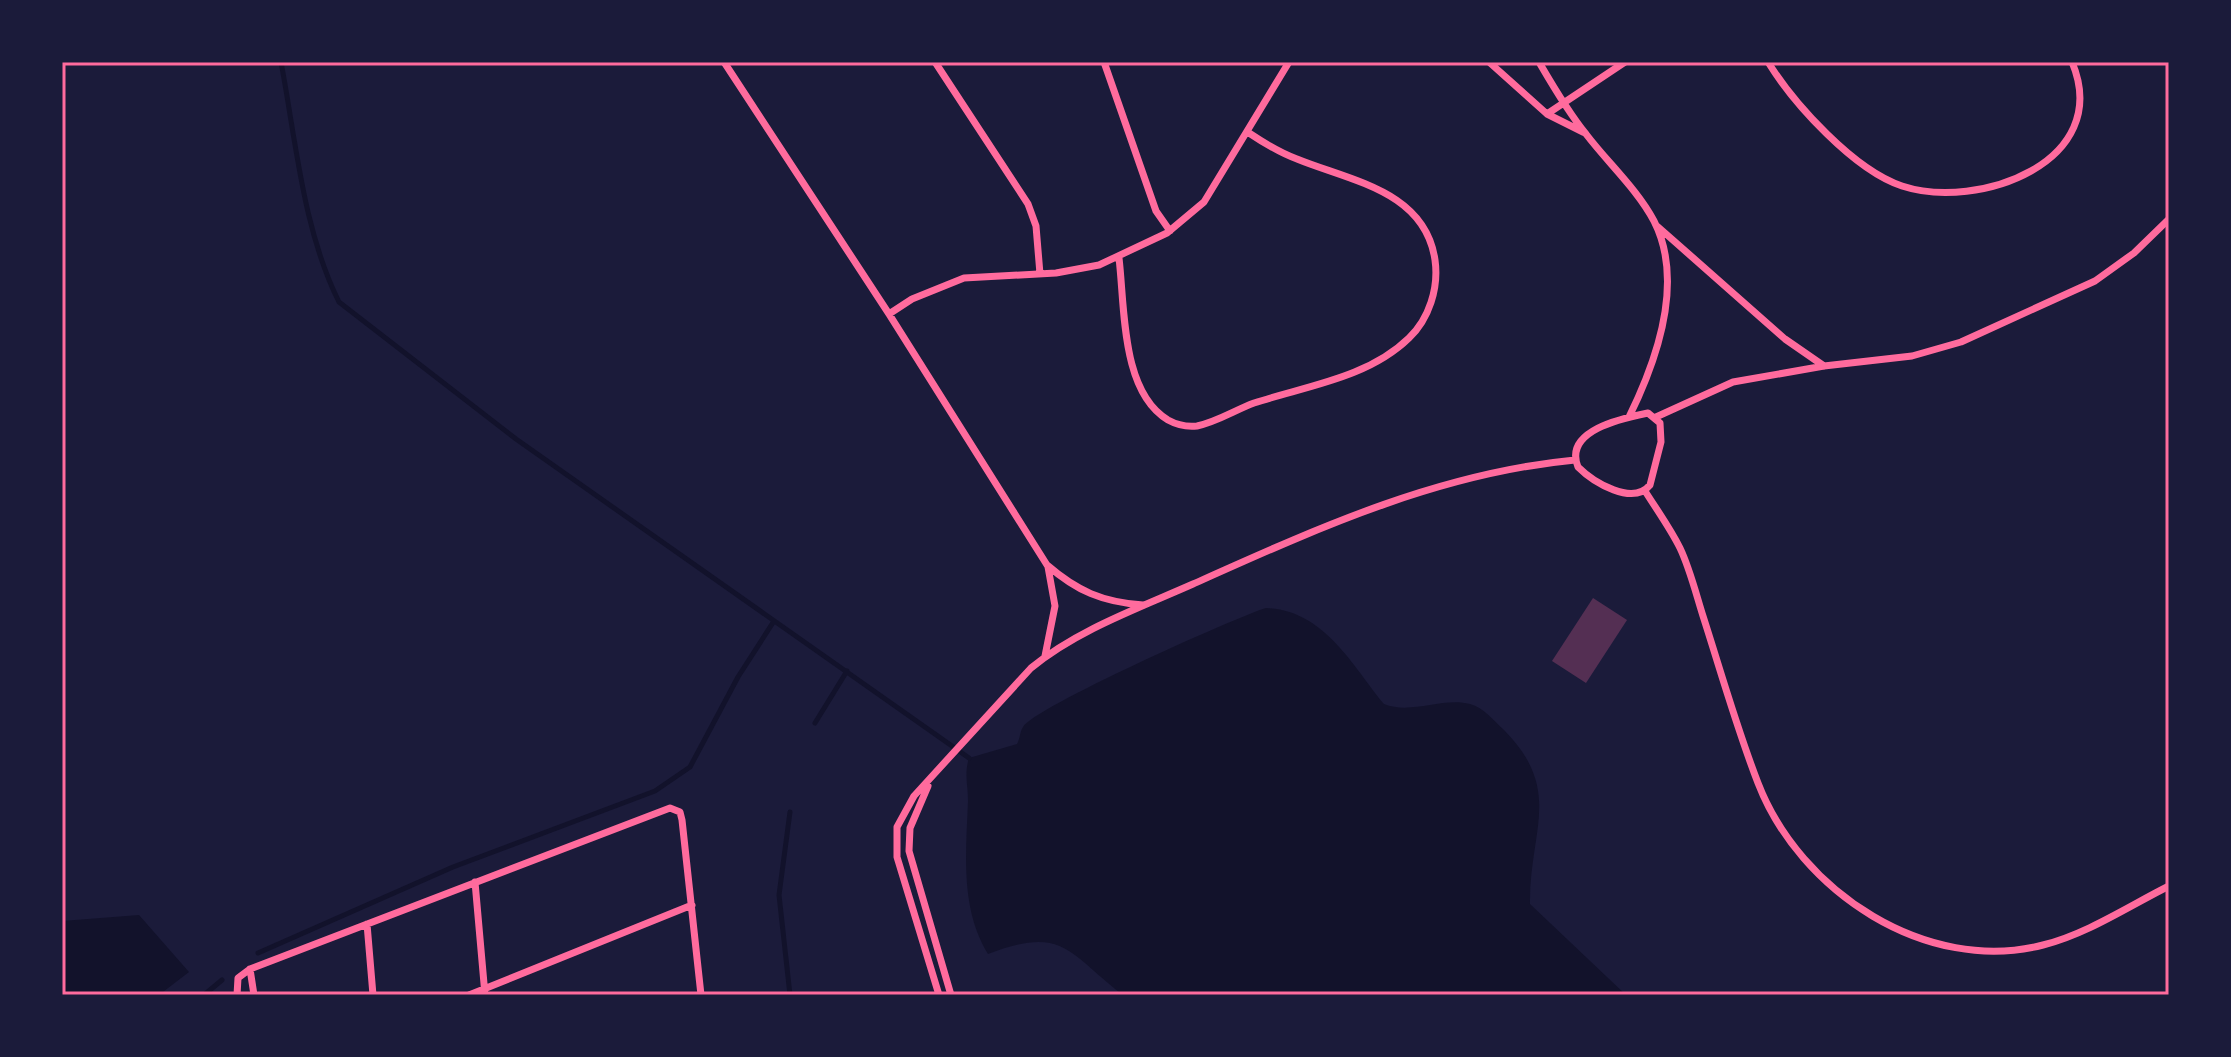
<svg xmlns="http://www.w3.org/2000/svg" width="2231" height="1057" font-family="Lato,sans-serif">
<style>
.water{fill:#12122b}
.lines{fill:none;stroke-linecap:round;stroke-linejoin:round}
.stream{stroke:#12122b;stroke-width:5}
.building{fill:#542f53}
.minor{stroke:#ff6b9d;stroke-width:7}
.neatline{fill:none;stroke:#ff6b9d;stroke-width:3}
</style>
<rect width="100%" height="100%" fill="#1b1b3a"/>
<path class="water" d="M 1266,608 C 1324,610 1352,665 1384,704 C 1411,715 1442,697 1470,704 C 1484,708 1493,720 1504,730 C 1564,791 1529,831 1530,904 L 1626,995 L 1123,995 C 1067,952 1064,925 988,954 C 960,908 966,853 968,801 C 968,785 964,774 969,758 L 1017,744 C 1020,739 1020,731 1023,727 C 1033,708 1236,617 1266,608 Z
M 139,915 L 189,972 L 159,995 L 62,995 L 62,921 Z"/>
<g class="lines">
<path class="stream" d="M 281,62 C 296,141 303,230 339,302 L 516,439 L 969,758
M 815,723 L 847,671
M 790,812 L 779,895 L 790,995
M 258,953 L 453,867 L 655,791 L 690,767 L 738,677 L 774,621
M 204,995 L 222,980"/>
</g>
<path class="building" d="M 1593,598 L 1627,620 L 1586,683 L 1552,661 Z"/>
<g class="lines">
<path class="minor" d="M 724,62 L 889,314 L 1047,565 C 1077,591 1102,602 1143,605
M 935,62 L 1028,204 L 1036,226 L 1040,274
M 1104,62 L 1156,211 L 1170,231
M 1489,62 L 1547,114 L 1583,132
M 1539,62 C 1553,86 1568,112 1586,134 C 1608,163 1637,189 1654,221 C 1685,282 1657,360 1629,417
M 1768,62 C 1794,104 1854,170 1902,186 C 1978,211 2114,162 2072,62
M 1547,114 L 1625,62
M 1657,226 L 1785,339 L 1824,366
M 1119,258 C 1125,308 1121,392 1168,420 C 1177,425 1187,427 1197,426 C 1217,422 1235,410 1254,403 C 1306,386 1368,378 1409,338 C 1429,319 1439,288 1435,260 C 1425,191 1351,181 1297,159 C 1280,153 1264,143 1249,133
M 889,314 L 912,299 L 964,278 L 1056,273 L 1099,265 L 1167,233 L 1204,202 L 1289,62
M 1648,413 L 1660,423 L 1661,442 L 1650,485 C 1633,506 1594,483 1578,467 C 1563,430 1624,418 1648,413 Z
M 1656,417 L 1733,382 L 1824,366 L 1912,356 L 1961,342 L 2095,281 L 2134,253 L 2169,219
M 1645,491 C 1657,510 1670,528 1680,548 C 1690,569 1696,594 1703,616 C 1721,672 1737,729 1758,783 C 1800,892 1927,975 2043,945 C 2087,934 2129,906 2169,886
M 1045,656 L 1055,606 L 1048,567
M 928,786 L 910,828 L 909,851 L 951,995
M 475,882 L 485,995
M 367,924 L 373,995
M 250,969 L 254,995
M 237,995 L 238,978 L 250,969 L 670,808 L 680,812 L 682,820 L 701,995
M 469,995 L 692,905
M 939,995 L 897,857 L 897,827 L 914,796 L 1031,668 C 1077,630 1139,608 1193,584 C 1316,529 1438,473 1575,460"/>
</g>
<rect width="2231" height="1057" fill="none" stroke="#1b1b3a" stroke-width="128"/>
<rect x="64" y="64" width="2103" height="929" class="neatline"/>
</svg>
